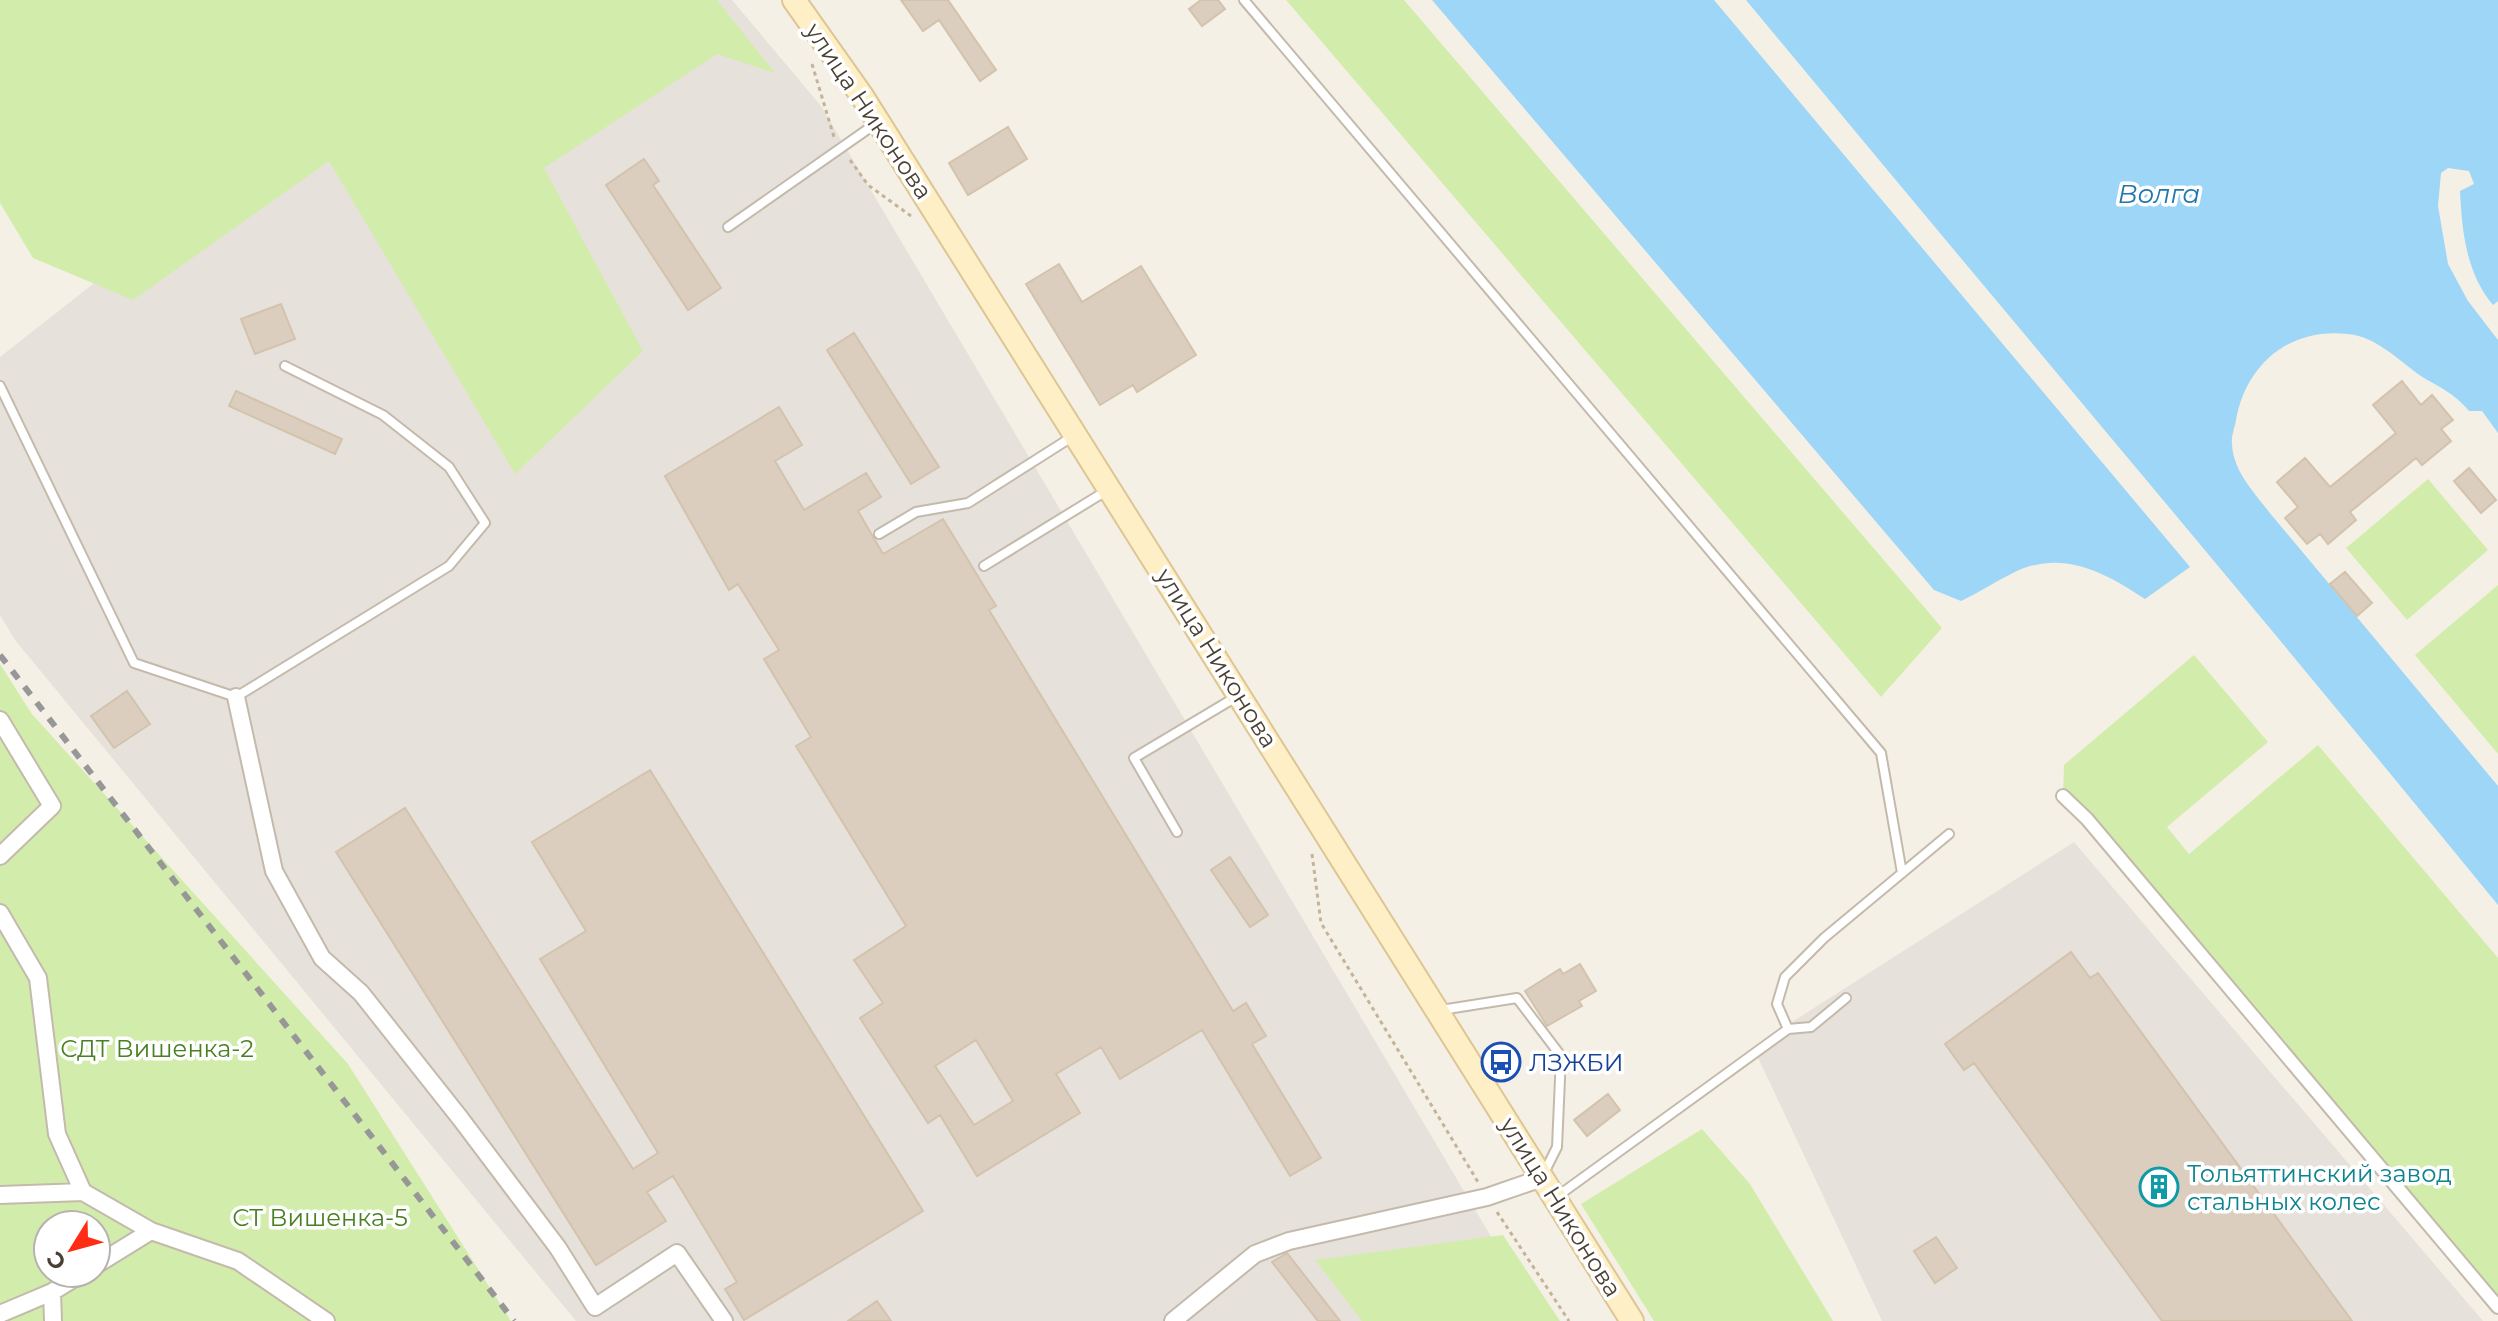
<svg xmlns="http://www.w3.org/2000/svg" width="2498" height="1321" font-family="Montserrat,sans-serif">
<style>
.industrial{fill:#e7e1db}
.green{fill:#d2edab;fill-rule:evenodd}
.water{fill:#9dd6f7}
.building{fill:#dbcebe;stroke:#d3c3ad;stroke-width:2;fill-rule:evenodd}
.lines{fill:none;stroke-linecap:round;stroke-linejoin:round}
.service-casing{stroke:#c4baab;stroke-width:12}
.pedestrian-casing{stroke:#c4baab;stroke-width:16}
.minor-casing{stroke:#c4baab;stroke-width:20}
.secondary-casing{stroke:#ddc694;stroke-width:26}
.path{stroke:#c5b398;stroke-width:3;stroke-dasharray:4 4;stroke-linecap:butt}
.service{stroke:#fff;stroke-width:8}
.pedestrian{stroke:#fff;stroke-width:12}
.minor{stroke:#fff;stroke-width:16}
.secondary{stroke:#ffefc6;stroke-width:22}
.rail{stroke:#979797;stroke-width:6;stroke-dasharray:10 10;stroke-linecap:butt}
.labels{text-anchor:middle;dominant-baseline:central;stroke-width:7;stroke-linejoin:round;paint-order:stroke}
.street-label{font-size:24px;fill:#494035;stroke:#fff}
.park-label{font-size:24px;fill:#498022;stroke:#fff}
.transit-label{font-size:24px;fill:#164399;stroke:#fff;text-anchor:start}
.culture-label{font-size:24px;fill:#0d838f;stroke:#fff;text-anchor:start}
.water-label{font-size:26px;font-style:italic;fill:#2178ae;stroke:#fff}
</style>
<rect width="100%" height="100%" fill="#f5f0e6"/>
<path class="industrial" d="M 455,0 L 732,0 L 821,106 L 1541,1321 L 576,1321 L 15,640 L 0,615 L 0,357 Z
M 2074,842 L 2483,1321 L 1882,1321 L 1753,1047 Z"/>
<path class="green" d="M 0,0 L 717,0 L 775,73 L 717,54 L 544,168 L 643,351 L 515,474 L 329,161 L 133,300 L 33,258 L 0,203 Z
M 1286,0 L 1404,0 L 1942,628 L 1881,697 Z
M 2428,479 L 2488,550 L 2407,620 L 2346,548 Z
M 2498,585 L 2498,754 L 2415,655 Z
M 2194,655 L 2268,742 L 2167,827 L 2189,854 L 2318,745 L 2498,958 L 2498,1308 L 2063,796 L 2064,765 Z
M 0,664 L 32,714 L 348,1064 L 511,1321 L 0,1321 ZM 48,1225 L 96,1225 L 96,1273 L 48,1273 Z
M 1702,1129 L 1750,1184 L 1833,1321 L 1654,1321 L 1581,1204 Z
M 1503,1235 L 1560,1321 L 1362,1321 L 1315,1260 Z"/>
<path class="water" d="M 1432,0 L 1714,0 L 2190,567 L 2145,599 C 2103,571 2060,548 2011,574 C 1994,582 1979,593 1961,601 L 1934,590 Z
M 1746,0 L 2498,0 L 2498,301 L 2493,305 C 2466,273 2462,231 2460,191 L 2474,184 L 2469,171 L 2448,168 L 2441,173 L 2438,206 L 2448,264 L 2468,301 L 2498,340 L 2498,433 L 2482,411 L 2469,411 C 2453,392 2440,388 2421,376 C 2398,360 2377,337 2348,334 C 2290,327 2246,364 2236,420 C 2235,427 2231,436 2232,444 C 2233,471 2254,492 2269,512 L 2498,786 L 2498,905 C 2250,601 1996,302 1746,0 Z"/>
<path class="building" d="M 901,0 L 948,0 L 996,70 L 980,81 L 939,20 L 923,31 Z
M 1201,0 L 1218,0 L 1225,9 L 1202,26 L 1189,9 Z
M 1008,127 L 1027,159 L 968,195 L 949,163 Z
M 644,159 L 659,181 L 653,185 L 721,288 L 688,310 L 606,185 Z
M 1059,264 L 1082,302 L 1141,266 L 1196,355 L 1137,392 L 1133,385 L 1100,405 L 1026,284 Z
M 281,304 L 295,339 L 255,354 L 241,319 Z
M 854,333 L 939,467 L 911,484 L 827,350 Z
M 2402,381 L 2421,405 L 2432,395 L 2453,420 L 2441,429 L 2451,441 L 2422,465 L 2416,458 L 2350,512 L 2356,520 L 2328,544 L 2320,534 L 2307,544 L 2285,518 L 2298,507 L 2277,482 L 2305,458 L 2330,487 L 2396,433 L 2373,405 Z
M 236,391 L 342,439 L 335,454 L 229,406 Z
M 779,407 L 802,445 L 775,461 L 804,510 L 866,473 L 881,497 L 858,511 L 883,554 L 943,519 L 996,606 L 989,610 L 1233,1011 L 1246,1003 L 1266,1036 L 1252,1044 L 1321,1158 L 1290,1176 L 1202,1030 L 1120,1079 L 1101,1047 L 1056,1074 L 1080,1113 L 977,1176 L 940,1115 L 928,1123 L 860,1018 L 883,1003 L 854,960 L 906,926 L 796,746 L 811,737 L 764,659 L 779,650 L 738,584 L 729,590 L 665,476 ZM 976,1040 L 1013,1101 L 974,1125 L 935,1066 Z
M 2469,468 L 2496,500 L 2481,513 L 2454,481 Z
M 2345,572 L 2372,603 L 2357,616 L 2330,584 Z
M 127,691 L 150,724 L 114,748 L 91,716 Z
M 650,770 L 923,1211 L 744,1320 L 725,1289 L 737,1282 L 673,1176 L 647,1192 L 666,1221 L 596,1265 L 336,852 L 405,808 L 633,1169 L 658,1153 L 540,959 L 586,931 L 532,842 Z
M 1230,857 L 1268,915 L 1250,927 L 1211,870 Z
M 2071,952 L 2090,978 L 2098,973 L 2352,1321 L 2162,1321 L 1974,1063 L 1964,1070 L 1945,1044 Z
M 1580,964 L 1596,991 L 1579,1001 L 1582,1006 L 1547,1026 L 1525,991 L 1560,969 L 1563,974 Z
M 1608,1094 L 1620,1110 L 1587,1136 L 1574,1120 Z
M 1936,1237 L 1957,1268 L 1935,1283 L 1914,1251 Z
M 1287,1253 L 1340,1321 L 1318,1321 L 1272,1262 Z
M 877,1301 L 891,1321 L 848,1321 Z"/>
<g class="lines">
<g class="service-casing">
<path id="service" d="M 1244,0 L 1881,753 L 1902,873
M 728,227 L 878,122
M 0,386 L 134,663 L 236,697 L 449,566 L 485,523 L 449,467 L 383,415 L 285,366
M 879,534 L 916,512 L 968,503 L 1075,435
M 984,566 L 1106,491
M 1177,832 L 1134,758 L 1236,697
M 1441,1010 L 1517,998 L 1561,1056 L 1557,1147 L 1544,1173
M 1788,1029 L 1777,1004 L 1785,977 L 1824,938 L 1949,834
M 1555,1198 L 1788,1029 L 1811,1027 L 1846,998"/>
</g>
<g class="pedestrian-casing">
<path id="pedestrian" d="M 2063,796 L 2087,819 L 2498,1307"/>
</g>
<g class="minor-casing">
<path id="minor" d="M 236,697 L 274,871 L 322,958 L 361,993 L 460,1118 L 558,1248 L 595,1307 L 677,1253 L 724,1321
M 0,720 L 52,806 L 0,856
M 0,913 L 38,978 L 57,1134 L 83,1192 L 151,1231 L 238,1261 L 326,1321
M 0,1195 L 83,1192
M 96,1265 L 151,1231
M 52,1292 L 53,1321
M 0,1314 L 52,1292 L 83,1273
M 1173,1321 L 1255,1254 L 1289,1241 L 1487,1197 L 1542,1178"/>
</g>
<g class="secondary-casing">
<path id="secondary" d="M 794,0 L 862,96 L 1632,1321"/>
</g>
<path class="path" d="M 812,64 L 834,137
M 850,160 L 868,185 L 911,216
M 1312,854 L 1321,923 L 1478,1182
M 1497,1212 L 1569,1321"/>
<use href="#service" class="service"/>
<use href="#pedestrian" class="pedestrian"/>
<use href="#minor" class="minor"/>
<use href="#secondary" class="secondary"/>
<path class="rail" d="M 0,655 L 514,1321"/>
</g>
<defs>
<g id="bus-ring" transform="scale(2)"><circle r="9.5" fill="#fff" stroke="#1a4fb4" stroke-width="1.5"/><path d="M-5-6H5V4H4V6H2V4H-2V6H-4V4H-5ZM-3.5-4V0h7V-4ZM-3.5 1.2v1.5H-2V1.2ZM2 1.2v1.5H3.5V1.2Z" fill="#1a4fb4"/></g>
<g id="building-ring" transform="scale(2)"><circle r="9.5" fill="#fff" stroke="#0f9aa8" stroke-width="1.5"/><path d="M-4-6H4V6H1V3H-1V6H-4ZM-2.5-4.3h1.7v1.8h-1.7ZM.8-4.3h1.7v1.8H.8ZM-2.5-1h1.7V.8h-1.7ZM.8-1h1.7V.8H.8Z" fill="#0f9aa8"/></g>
</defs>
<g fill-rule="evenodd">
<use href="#bus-ring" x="1501" y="1062"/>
<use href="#building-ring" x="2159" y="1187"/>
</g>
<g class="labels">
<g class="street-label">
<text transform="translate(869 111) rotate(56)">улица Никонова</text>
<text transform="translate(1217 658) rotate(58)">улица Никонова</text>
<text transform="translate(1561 1207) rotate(58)">улица Никонова</text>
</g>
<g class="park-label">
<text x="157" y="1048">СДТ Вишенка-2</text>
<text x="320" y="1217">СТ Вишенка-5</text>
</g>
<g class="transit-label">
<text x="1529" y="1062">ЛЗЖБИ</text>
</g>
<g class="culture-label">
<text x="2187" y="1173">Тольяттинский завод<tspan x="2187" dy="28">стальных колес</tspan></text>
</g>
<g class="water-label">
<text x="2159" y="194">Волга</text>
</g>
</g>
<g transform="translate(72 1249) rotate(233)"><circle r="38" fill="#ffffff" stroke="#b6b3ae" stroke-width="2"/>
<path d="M0-6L14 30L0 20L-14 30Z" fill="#ff2d13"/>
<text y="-12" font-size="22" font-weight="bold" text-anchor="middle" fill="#494035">С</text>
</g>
</svg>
